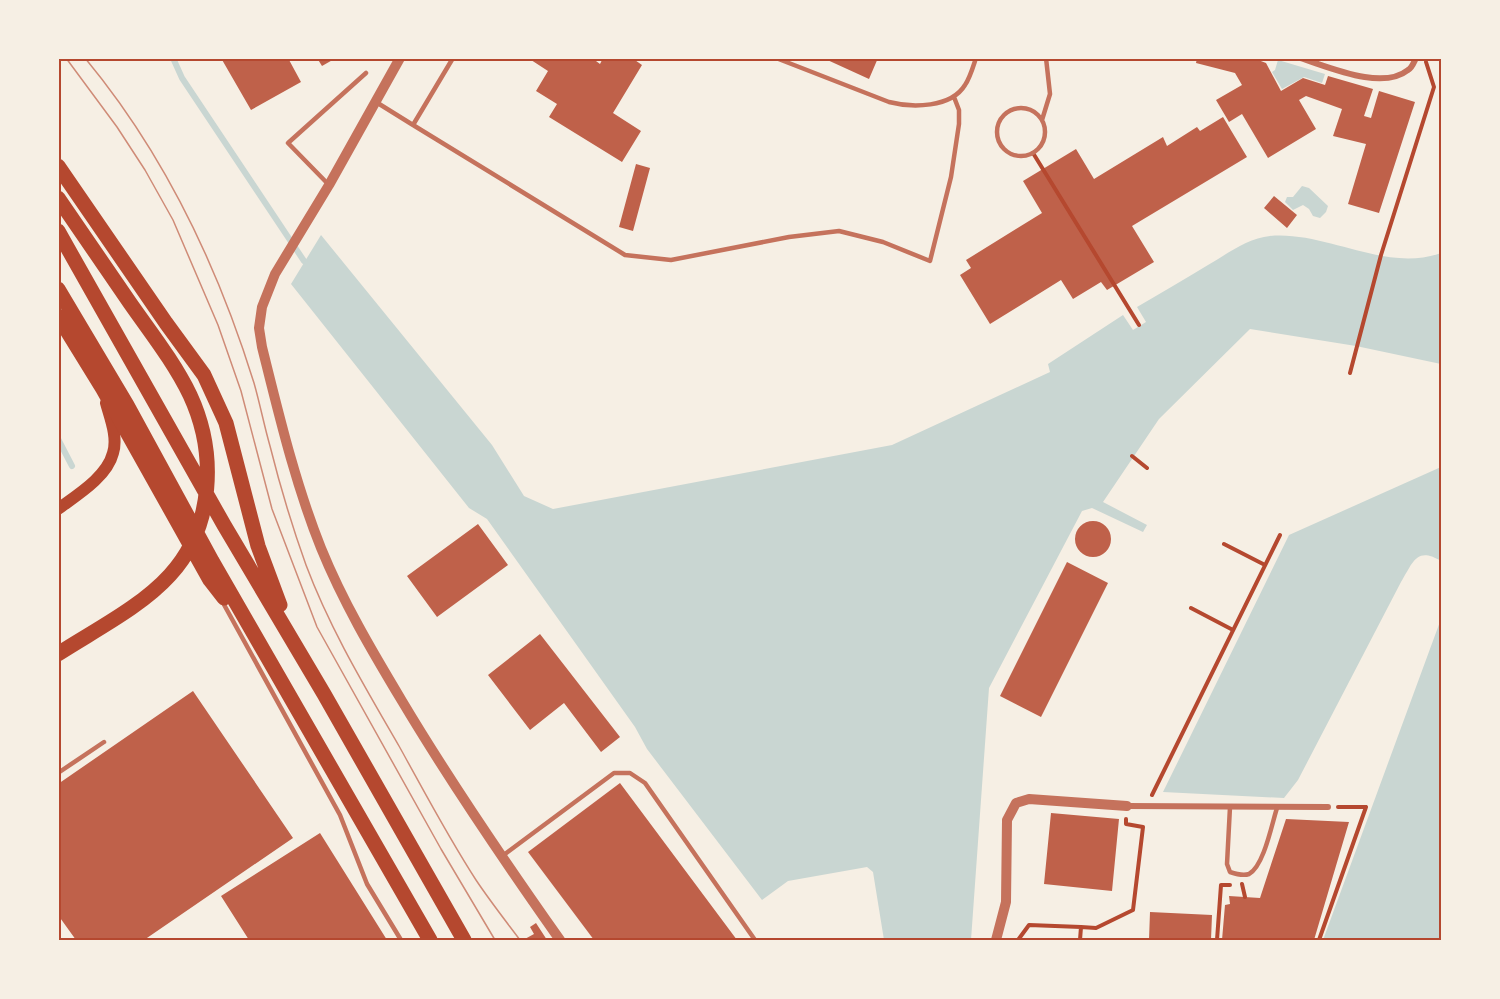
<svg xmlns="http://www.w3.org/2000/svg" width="1500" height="999" font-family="'Golos Text',sans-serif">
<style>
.water{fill:#c9d6d2}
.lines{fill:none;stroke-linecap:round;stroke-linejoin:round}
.stream{stroke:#c9d6d2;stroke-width:6}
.building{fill:#bf614a}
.path{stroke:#b5482f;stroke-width:4}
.service{stroke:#c5725c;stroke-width:4.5}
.minor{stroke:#c5725c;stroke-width:6}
.tertiary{stroke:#c5725c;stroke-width:10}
.secondary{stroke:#b5482f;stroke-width:12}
.trunk{stroke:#b5482f;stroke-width:15}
.tram{stroke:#cf8b77;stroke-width:1.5}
.neatline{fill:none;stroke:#b5482f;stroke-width:2}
</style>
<rect width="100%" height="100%" fill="#f6efe4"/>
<path class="water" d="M 1278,60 L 1325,74 L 1322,83 L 1304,77 L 1282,89 L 1272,72 L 1275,70 Z
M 1302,186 L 1309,188 L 1328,206 L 1326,212 L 1320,218 L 1313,216 L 1309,209 L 1303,205 L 1293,210 L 1285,202 L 1287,197 L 1293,197 Z
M 321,235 L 492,445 L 524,496 L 553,509 L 892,445 L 1050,372 L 1048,364 L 1123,315 L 1133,330 L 1146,322 L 1137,307 C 1161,293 1185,279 1208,265 C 1227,254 1248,238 1270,236 C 1327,231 1385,273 1441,253 L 1441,364 L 1356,346 L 1250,329 L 1159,419 L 1103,502 L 1147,525 L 1143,532 L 1092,508 L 1082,511 L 989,688 L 971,940 L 884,940 L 873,872 L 867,867 L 788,881 L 762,900 L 647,749 L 635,727 L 487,519 L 469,508 L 291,284 Z
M 1441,467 L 1441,561 C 1416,546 1413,563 1401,582 L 1298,780 L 1284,798 L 1163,792 L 1289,535 Z
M 1441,619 L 1441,940 L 1323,940 Z"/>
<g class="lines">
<path class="stream" d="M 173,58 L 182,78 L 304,261
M 58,439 L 72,466"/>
</g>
<path class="building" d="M 221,58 L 288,58 L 301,82 L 251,110 Z
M 317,58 L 336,58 L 322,66 Z
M 528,58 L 592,58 L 600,64 L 603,58 L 632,58 L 642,65 L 613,113 L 641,131 L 622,162 L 549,117 L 557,104 L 536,91 L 548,71 Z
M 823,58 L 878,58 L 869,79 Z
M 1197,58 L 1253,58 L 1266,63 L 1281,91 L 1303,78 L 1325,85 L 1328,76 L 1373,89 L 1364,116 L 1371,118 L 1379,91 L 1415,102 L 1379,213 L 1348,204 L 1366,144 L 1333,136 L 1342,109 L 1306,96 L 1299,100 L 1316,129 L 1268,158 L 1242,114 L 1229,122 L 1216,100 L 1242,85 L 1235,73 L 1196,63 Z
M 1223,117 L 1247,157 L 1132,226 L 1154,262 L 1107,290 L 1101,282 L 1073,299 L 1061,280 L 990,324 L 960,275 L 971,268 L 966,260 L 1042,213 L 1023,181 L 1076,149 L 1094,179 L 1163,137 L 1167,146 L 1197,127 L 1200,131 Z
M 636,164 L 650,168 L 633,231 L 619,227 Z
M 1274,196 L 1297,215 L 1287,228 L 1264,208 Z
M1075 539a18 18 0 1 1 36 0a18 18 0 1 1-36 0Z
M 478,524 L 508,565 L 437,617 L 407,576 Z
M 1067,562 L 1108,583 L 1041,717 L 1000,696 Z
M 540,634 L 620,737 L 601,752 L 564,703 L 530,730 L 488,675 Z
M 193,691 L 293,838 L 144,940 L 76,940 L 58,915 L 58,784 Z
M 620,783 L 737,940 L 594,940 L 528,852 Z
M 1051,813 L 1119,819 L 1112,891 L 1044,884 Z
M 1286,819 L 1349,822 L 1314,940 L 1222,940 L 1225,905 L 1230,904 L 1229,896 L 1260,898 Z
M 320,833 L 387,940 L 249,940 L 221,896 Z
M 1150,912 L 1212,915 L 1211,940 L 1149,940 Z
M 536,923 L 547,940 L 523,940 L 534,934 L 530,927 Z"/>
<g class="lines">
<path class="path" d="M 1033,153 L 1139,325
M 1350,373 L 1381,255 L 1434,87 L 1426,62
M 1132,456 L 1147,468
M 1224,544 L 1265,565
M 1191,608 L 1233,630
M 1152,795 L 1280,535
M 1242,884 L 1245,897
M 1018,940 L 1029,925 L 1081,927
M 1080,940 L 1081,927 L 1096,928 L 1133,910 L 1143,827 L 1126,824 L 1126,819
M 1217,940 L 1221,885 L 1230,885
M 1319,940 L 1366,807 L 1338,807"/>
<path class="service" d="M 453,58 L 413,125 L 625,255 L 671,260 L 789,237 L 839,231 L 883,242 L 930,261 L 951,177 L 959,124 L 959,110 L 954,97
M 776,58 L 889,102 C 912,108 951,108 965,85 C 970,78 973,67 976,58
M 376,102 L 413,125
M997 132a24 24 0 1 1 48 0a24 24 0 1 1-48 0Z
M 1042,120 L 1050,94 L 1046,58
M 329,185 L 288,143 L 366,73
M 222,601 L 340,815 L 367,884 L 401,940
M 58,773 L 104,742
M 1230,807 L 1227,864 L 1230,872 C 1236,874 1243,876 1249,874 C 1264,866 1272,823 1277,808
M 501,857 L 614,773 L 630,773 L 645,783 L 755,940"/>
<path class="minor" d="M 1300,58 C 1329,67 1382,91 1408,70 C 1412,68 1414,62 1416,58
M 1127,806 L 1328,807"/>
<path class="tertiary" d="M 400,58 L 329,185 L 275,274 L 262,307 L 259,328 L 262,347 C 279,415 295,483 321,548 C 343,602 372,651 402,701 C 451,783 505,862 560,940
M 996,940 L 1006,902 L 1007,820 L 1016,803 L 1029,799 L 1127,806"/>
<path class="secondary" d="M 58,509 C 77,495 107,477 113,453 C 118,437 110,418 106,403"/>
<path class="trunk" d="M 58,166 L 166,323 L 204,375 L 226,423 L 258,546 L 280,605
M 58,198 C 82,233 106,268 130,303 C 151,333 174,362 190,395 C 217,453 214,527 170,575 C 141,607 95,630 58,654
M 58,231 L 224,525 L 324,694 L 464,940
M 58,289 L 127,405 L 212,561 L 430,940
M 58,316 L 103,389 L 210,580 L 224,598"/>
<path class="tram" d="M 66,58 L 117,127 L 145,170 L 173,220 L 218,325 L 241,391 L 272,509 L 317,627 L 441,849 L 495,940
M 85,58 C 163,152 218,267 254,383 C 260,404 264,425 270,446 C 280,486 292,526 306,565 C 330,629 365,687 399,746 C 424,791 448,837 476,880 C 490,901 505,920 520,940"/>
</g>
<rect width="1500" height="999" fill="none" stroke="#f6efe4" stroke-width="120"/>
<rect x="60" y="60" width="1380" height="879" class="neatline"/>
</svg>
